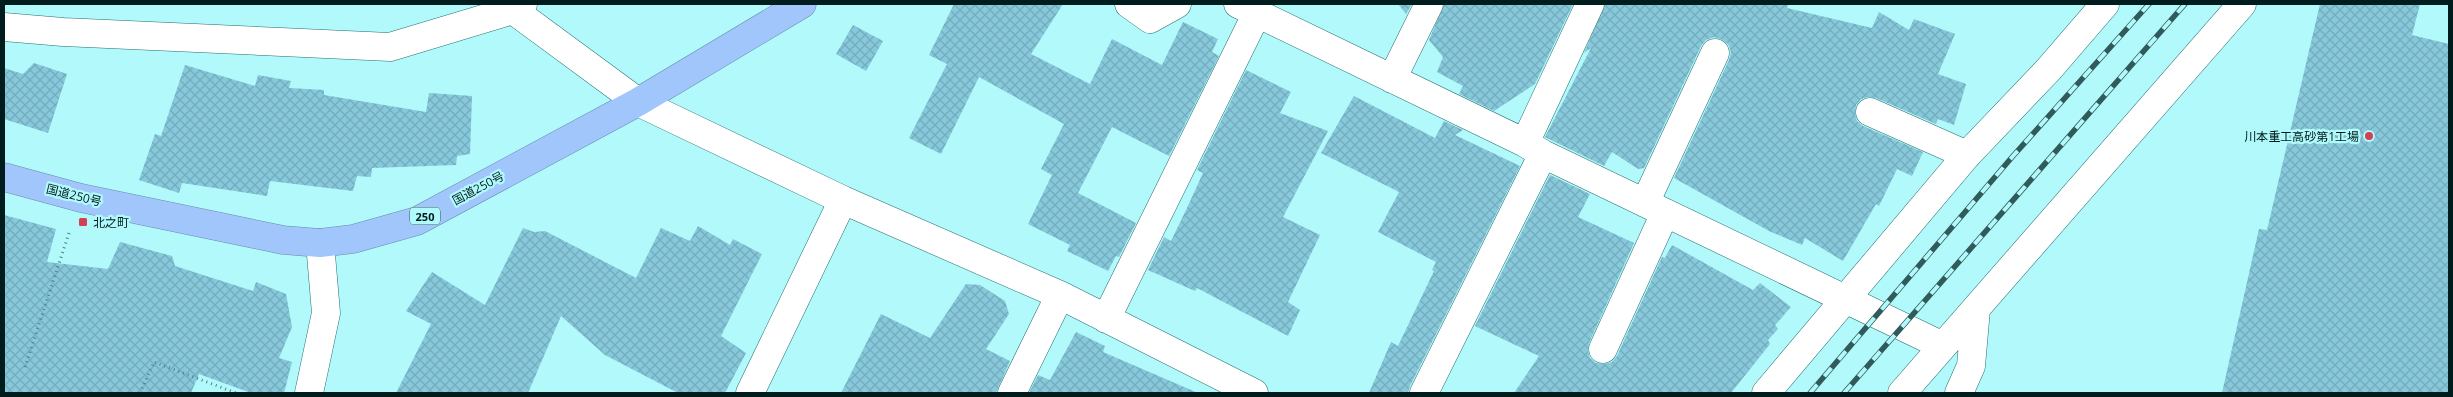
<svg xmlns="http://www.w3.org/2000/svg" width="2453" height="397" font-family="'Open Sans','Noto Sans JP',sans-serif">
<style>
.building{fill:url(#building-cross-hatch)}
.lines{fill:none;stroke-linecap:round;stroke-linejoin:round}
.street-casing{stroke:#266f71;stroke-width:29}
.highway-casing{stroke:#698aad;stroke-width:29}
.path{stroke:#518182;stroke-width:3;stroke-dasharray:1 4;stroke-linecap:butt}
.street{stroke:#fff;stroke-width:28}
.highway{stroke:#a1c6fb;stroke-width:28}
.rail-casing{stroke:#315a5b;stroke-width:5.5}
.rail{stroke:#b1f9fa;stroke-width:4;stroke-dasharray:11;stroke-linecap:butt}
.poi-dot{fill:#d14053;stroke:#b1f9fa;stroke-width:2}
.labels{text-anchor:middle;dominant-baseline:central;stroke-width:4.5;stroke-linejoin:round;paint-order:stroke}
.shield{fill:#b1f9fa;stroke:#355e5f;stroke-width:1}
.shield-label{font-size:11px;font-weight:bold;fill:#001c1d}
.poi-label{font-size:12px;fill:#001c1d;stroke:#b1f9fa;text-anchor:end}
.street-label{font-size:12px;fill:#001c1d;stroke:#b1f9fa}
</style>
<defs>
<pattern id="building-cross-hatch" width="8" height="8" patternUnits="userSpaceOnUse" patternTransform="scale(1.25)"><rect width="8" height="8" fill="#87c9db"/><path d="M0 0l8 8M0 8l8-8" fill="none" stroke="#73acbc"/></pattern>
</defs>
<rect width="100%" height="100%" fill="#b1f9fa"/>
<path class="building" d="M 954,4 L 1063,4 L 1031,54 L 1090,84 L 1112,39 L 1162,65 L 1183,22 L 1218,39 L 1212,52 L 1219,56 L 1169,156 L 1112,127 L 1078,193 L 1136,223 L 1119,257 L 1116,256 L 1108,271 L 1067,251 L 1070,245 L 1028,224 L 1052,175 L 1041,169 L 1064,124 L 979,77 L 941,154 L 909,138 L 947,64 L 929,55 Z
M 1398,4 L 1412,4 L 1406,14 Z
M 1444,4 L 1573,4 L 1535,84 L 1494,111 L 1459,94 L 1463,86 L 1437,72 L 1443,57 L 1429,40 Z
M 1605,4 L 1788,4 L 1787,8 L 1872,28 L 1879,12 L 1909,30 L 1914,19 L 1955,34 L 1938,74 L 1966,84 L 1954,125 L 1938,119 L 1936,124 L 1876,98 L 1868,97 L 1861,99 L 1856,105 L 1855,114 L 1857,121 L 1863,126 L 1923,152 L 1912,176 L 1897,169 L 1879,206 L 1876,204 L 1843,261 L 1805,238 L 1802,245 L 1769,231 L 1674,178 L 1729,60 L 1731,52 L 1728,44 L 1721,39 L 1714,37 L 1706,40 L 1701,46 L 1644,168 L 1638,169 L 1612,152 L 1604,166 L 1545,137 L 1591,48 L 1584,53 Z
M 2320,4 L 2420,4 L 2412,35 L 2449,44 L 2449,393 L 2222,393 L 2259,229 L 2267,230 Z
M 853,25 L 883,41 L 866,71 L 836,54 Z
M 34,63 L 67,74 L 48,133 L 4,119 L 4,68 L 23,74 Z
M 185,65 L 255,86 L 258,75 L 291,81 L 289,88 L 324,90 L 324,95 L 426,112 L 429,93 L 472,96 L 470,154 L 457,156 L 456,165 L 372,168 L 371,177 L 357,176 L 353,191 L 270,181 L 267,196 L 182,183 L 179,193 L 139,180 L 155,134 L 161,136 Z
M 1246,70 L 1291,92 L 1280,113 L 1328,131 L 1283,217 L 1320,235 L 1288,302 L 1300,310 L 1288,336 L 1197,288 L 1195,291 L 1148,270 L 1164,237 L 1171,241 L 1186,210 L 1203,173 L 1197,170 Z
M 1354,96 L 1435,138 L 1444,121 L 1463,130 L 1455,135 L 1520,166 L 1410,386 L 1408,393 L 1369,393 L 1391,342 L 1398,346 L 1434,271 L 1432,270 L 1436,262 L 1378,232 L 1399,192 L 1321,153 Z
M 1550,175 L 1590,194 L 1578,217 L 1634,243 L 1589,343 L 1588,351 L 1590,358 L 1596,363 L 1605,364 L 1612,362 L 1617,356 L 1662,257 L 1665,258 L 1672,245 L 1753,290 L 1760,283 L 1791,307 L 1775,325 L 1778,329 L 1768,340 L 1770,344 L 1731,393 L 1514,393 L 1539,356 L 1475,326 Z
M 4,215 L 56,229 L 47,262 L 108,269 L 120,242 L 172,256 L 175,266 L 253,291 L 256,282 L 286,294 L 292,327 L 279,358 L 292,362 L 284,393 L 251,393 L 199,374 L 191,393 L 4,393 Z
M 698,226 L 730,245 L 733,239 L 762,254 L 721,336 L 746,353 L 725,393 L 678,393 L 605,355 L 561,316 L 528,393 L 396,393 L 431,324 L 406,311 L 432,272 L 485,305 L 523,228 L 534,232 L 545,231 L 636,278 L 661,228 L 690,241 Z
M 966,284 L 980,285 L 1005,301 L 1009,314 L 986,349 L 1010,361 L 996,393 L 841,393 L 881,314 L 930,338 Z
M 1076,332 L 1105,346 L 1103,352 L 1198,393 L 1029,393 L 1038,375 L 1050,380 Z"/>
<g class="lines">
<g class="street-casing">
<path id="street" d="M 1129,4 L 1150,19 L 1177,4
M 1238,4 L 1525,143 L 1543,154 L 1943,346
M 513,10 L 638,102 L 843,200 L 1060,295 L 1254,393
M 4,27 L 63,32 L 390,47 L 513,10 L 523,4
M 1392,79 L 1429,4
M 1870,112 L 1967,155
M 1525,143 L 1590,4
M 1645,203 L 1715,53
M 1106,319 L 1257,13
M 1603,349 L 1665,213
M 309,393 L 326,313 L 320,243
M 750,393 L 843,200
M 1012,393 L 1060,295
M 1424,393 L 1543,154
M 1766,393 L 1967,155 L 2049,69 L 2105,4
M 1902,393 L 2242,4
M 1959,393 L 1971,366 L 1976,309"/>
</g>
<g class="highway-casing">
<path id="highway" d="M 4,177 L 81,198 L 283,240 L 320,243 L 353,239 L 417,221 L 638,102 L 802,4"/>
</g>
<path class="path" d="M 25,367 L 70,230
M 140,393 L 154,362 L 236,393"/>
<use href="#street" class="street"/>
<use href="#highway" class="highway"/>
<g class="rail-casing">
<path id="rail" d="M 1810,393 L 2013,156 L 2149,4
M 1844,393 L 2185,4"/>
</g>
<use href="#rail" class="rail"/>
</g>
<g class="poi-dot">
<circle cx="2369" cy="136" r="5"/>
<rect x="78" y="217" width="10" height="10" rx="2.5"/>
</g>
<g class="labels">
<rect class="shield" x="410" y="207.5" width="30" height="17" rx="4"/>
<g class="shield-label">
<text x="425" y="216">250</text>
</g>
<g class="poi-label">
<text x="2359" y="136">川本重工高砂第1工場</text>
<text x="93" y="222" text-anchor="start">北之町</text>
</g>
<g class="street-label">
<text transform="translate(478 188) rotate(-28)">国道250号</text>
<text transform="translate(74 195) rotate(14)">国道250号</text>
</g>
</g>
<rect width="2453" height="397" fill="none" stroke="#001c1d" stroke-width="10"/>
</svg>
